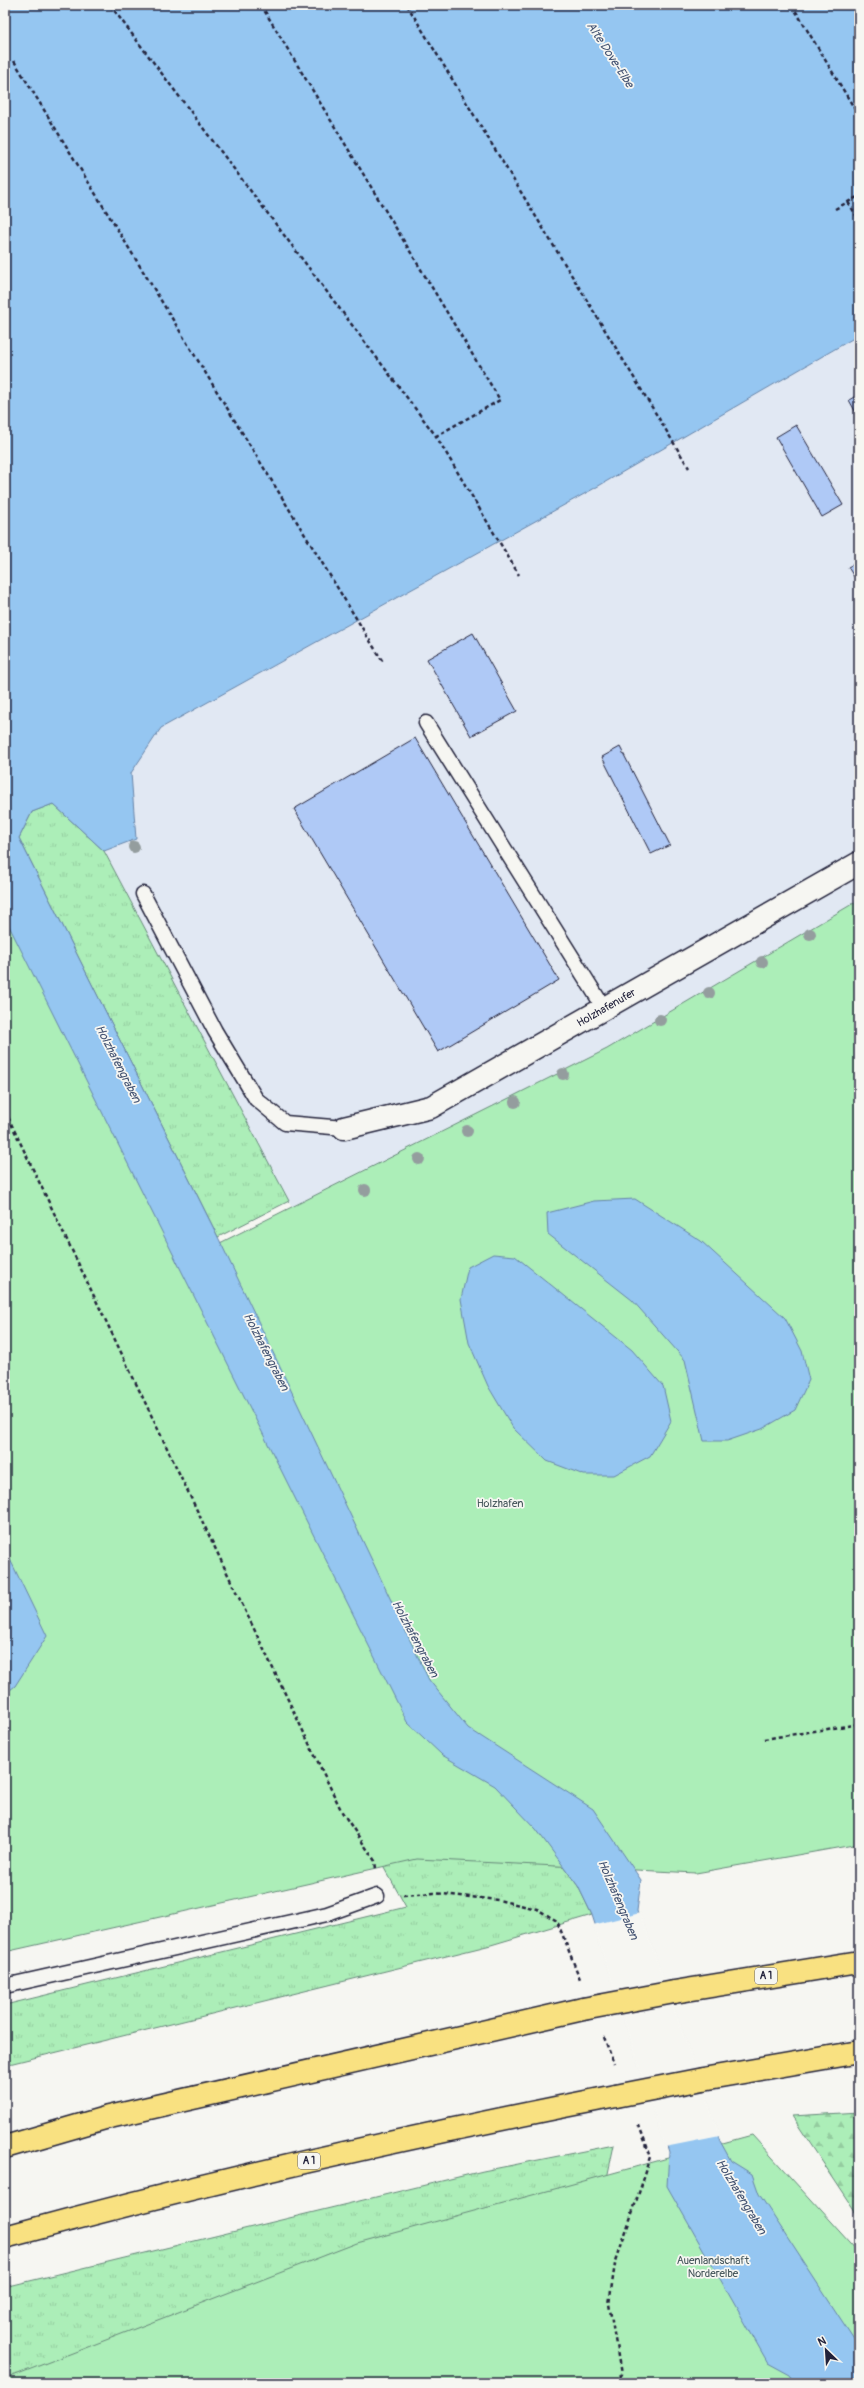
<svg xmlns="http://www.w3.org/2000/svg" width="864" height="2388" font-family="Pangolin,sans-serif">
<style>
.built{fill:#e1e8f3}
.grass{fill:url(#grass-tufts);stroke:#67887a}
.forest{fill:url(#forest-firs);stroke:#67887a}
.green{fill:#aceeb8;stroke:#67887a}
.water{fill:#95c6f1;stroke:#6784a8}
.pier{fill:#f6f6f2}
.building{fill:#afc9f6;stroke:#22223b}
.lines{fill:none;stroke-linecap:round;stroke-linejoin:round}
.service-casing{stroke:#22223b;stroke-width:17}
.minor-casing{stroke:#22223b;stroke-width:25}
.motorway-casing{stroke:#22223b;stroke-width:25}
.path{stroke:#22223b;stroke-width:2.5;stroke-dasharray:4 3;stroke-linecap:butt}
.service{stroke:#f6f6f2;stroke-width:14}
.minor{stroke:#f6f6f2;stroke-width:22}
.motorway{stroke:#f9e181;stroke-width:22}
.motorway-bridge-casing{stroke:#22223b;stroke-width:25;stroke-linecap:butt}
.motorway-bridge{stroke:#f9e181;stroke-width:22}
.tree{fill:#949d9e}
.labels{text-anchor:middle;dominant-baseline:central;stroke-width:3.5;stroke-linejoin:round;paint-order:stroke}
.shield{fill:#f6f6f2;stroke:#626272;stroke-width:1}
.shield-label{font-size:10px;font-weight:bold;fill:#22223b}
.street-label{font-size:11px;fill:#22223b;stroke:#f6f6f2}
.park-label{font-size:11px;fill:#44555a;stroke:#f6f6f2}
.water-label{font-size:12px;font-style:italic;fill:#445372;stroke:#f6f6f2}
</style>
<defs>
<pattern id="grass-tufts" width="24" height="20" patternUnits="userSpaceOnUse"><rect width="24" height="20" fill="#aceeb8"/><path d="M3 7l-1-3M5 7V3M7 7l1-3M15 17l-1-3M17 17v-4M19 17l1-3" fill="none" stroke="#94cc9f"/></pattern>
<pattern id="forest-firs" width="22" height="20" patternUnits="userSpaceOnUse"><rect width="22" height="20" fill="#aceeb8"/><path d="M5 1l3.5 6h-7zM16 11l3.5 6h-7z" fill="#94cc9f"/></pattern>
</defs>
<rect width="100%" height="100%" fill="#f6f6f2"/>
<filter id="ink" filterUnits="userSpaceOnUse"><feTurbulence type="fractalNoise" baseFrequency=".025" numOctaves="2"/><feDisplacementMap in="SourceGraphic" scale="8" xChannelSelector="R" yChannelSelector="G"/><feConvolveMatrix kernelMatrix="1 2 1 2 8 2 1 2 1" color-interpolation-filters="sRGB"/></filter>
<g filter="url(#ink)">
<path class="built" d="M 859,335 L 859,900 L 607,1049 L 292,1207 L 104,851 L 136,839 L 131,773 L 161,728 L 595,488 Z"/>
<path class="grass" d="M 53,804 L 104,851 L 289,1201 L 218,1237 L 19,838 L 32,812 Z
M 291,1698 L 536,1829 L 578,1886 L 592,1915 L 491,1945 L 5,2065 L 5,2005 L 406,1907 Z
M 614,2145 L 590,2259 L 5,2383 L 5,2287 L 483,2171 Z"/>
<path class="forest" d="M 859,2112 L 859,2217 L 792,2116 Z"/>
<path class="green" d="M 859,900 L 859,1844 L 696,1873 L 417,1859 L 5,1952 L 5,917 L 96,1072 L 178,1264 L 607,1049 Z
M 752,2135 L 859,2253 L 859,2383 L 5,2383 L 5,2379 L 357,2243 Z"/>
<path class="water" d="M 5,5 L 859,5 L 859,335 L 595,488 L 161,728 L 131,773 L 136,839 L 104,851 L 53,804 L 32,812 L 19,838 L 218,1237 L 429,1680 L 468,1728 L 593,1809 L 641,1880 L 637,1911 L 720,2141 L 731,2161 L 752,2174 L 759,2194 L 859,2347 L 859,2383 L 796,2383 L 790,2375 L 768,2363 L 667,2186 L 669,2152 L 592,1915 L 578,1886 L 536,1829 L 495,1786 L 442,1755 L 407,1722 L 5,918 Z
M 635,1199 L 701,1241 L 785,1318 L 802,1351 L 809,1380 L 795,1410 L 762,1429 L 727,1441 L 704,1441 L 685,1360 L 632,1300 L 548,1234 L 547,1213 L 594,1201 Z
M 493,1254 L 515,1256 L 632,1350 L 663,1386 L 671,1421 L 650,1456 L 614,1475 L 584,1475 L 547,1461 L 513,1428 L 488,1386 L 469,1343 L 461,1299 L 468,1267 Z
M 5,1549 L 47,1636 L 15,1686 L 5,1694 Z"/>
<path class="pier" d="M 640,1913 L 720,2136 L 665,2147 L 593,1925 Z"/>
<path class="building" d="M 859,394 L 859,418 L 849,400 Z
M 796,425 L 843,505 L 822,517 L 776,437 Z
M 859,561 L 859,585 L 848,567 Z
M 473,633 L 517,711 L 471,736 L 427,659 Z
M 415,738 L 559,980 L 438,1052 L 294,809 Z
M 620,747 L 670,845 L 651,854 L 602,757 Z"/>
<g class="lines">
<g class="service-casing">
<path id="service" d="M 426,723 L 604,1008
M 143,894 L 215,1031 L 256,1099 L 285,1123 L 344,1128
M 5,1986 L 327,1914 L 377,1896"/>
</g>
<g class="minor-casing">
<g id="minor">
<path id="s1" d="M 344,1128 L 431,1107 L 859,863"/>
</g>
</g>
<g class="motorway-casing">
<path id="motorway" d="M 674,1992 L 859,1962
M 703,2079 L 859,2052
M 5,2147 L 105,2118 L 583,2009
M 5,2237 C 207,2182 411,2136 616,2096"/>
</g>
<path class="path" d="M 110,5 L 436,436 L 519,575
M 261,5 L 500,400 L 436,436
M 407,5 L 689,468
M 792,5 L 859,116
M 14,61 L 383,662
M 848,202 L 859,220
M 835,209 L 859,196
M 5,1111 L 342,1812 L 375,1861 L 376,1869
M 764,1739 L 859,1724
M 403,1895 L 434,1893 L 498,1900 L 537,1909 L 557,1921 L 580,1979
M 604,2037 L 614,2064
M 615,2383 L 621,2374 L 609,2304 L 615,2264 L 651,2157 L 638,2123"/>
<use href="#service" class="service"/>
<use href="#minor" class="minor"/>
<use href="#motorway" class="motorway"/>
<g class="motorway-bridge-casing">
<path id="motorway-bridge" d="M 583,2009 L 674,1992
M 616,2096 L 703,2079"/>
</g>
<use href="#motorway-bridge" class="motorway-bridge"/>
</g>
<g class="tree">
<circle cx="134" cy="847" r="6"/>
<circle cx="810" cy="934" r="6"/>
<circle cx="762" cy="962" r="6"/>
<circle cx="709" cy="993" r="6"/>
<circle cx="660" cy="1020" r="6"/>
<circle cx="563" cy="1074" r="6"/>
<circle cx="515" cy="1102" r="6"/>
<circle cx="467" cy="1131" r="6"/>
<circle cx="419" cy="1159" r="6"/>
<circle cx="365" cy="1190" r="6"/>
</g>
</g>
<g class="labels">
<g class="shield">
<rect x="755" y="1968" width="22" height="16" rx="3"/>
<rect x="298" y="2153" width="22" height="16" rx="3"/>
</g>
<g class="shield-label">
<text x="766" y="1976">A 1</text>
<text x="309" y="2161">A 1</text>
</g>
<g class="street-label">
<text stroke="none"><textPath href="#s1" startOffset="291">Holzhafenufer</textPath></text>
</g>
<g class="park-label">
<text x="500" y="1503">Holzhafen</text>
<text x="713" y="2260">Auenlandschaft<tspan x="713" dy="13">Norderelbe</tspan></text>
</g>
<g class="water-label">
<text transform="translate(610 55) rotate(57)">Alte Dove-Elbe</text>
<text transform="translate(118 1064) rotate(63)">Holzhafengraben</text>
<text transform="translate(266 1352) rotate(63)">Holzhafengraben</text>
<text transform="translate(415 1639) rotate(62)">Holzhafengraben</text>
<text transform="translate(618 1900) rotate(67)">Holzhafengraben</text>
<text transform="translate(741 2197) rotate(59)">Holzhafengraben</text>
</g>
</g>
<rect width="864" height="2388" fill="none" stroke="#f6f6f2" stroke-width="20"/>
<rect x="10" y="10" width="844" height="2368" fill="none" stroke="#22223b" stroke-width="1.5" filter="url(#ink)"/>
<g transform="translate(826 2350) rotate(335)" stroke="#f6f6f2" stroke-width="3" paint-order="stroke">
<path d="M0-3L7 15L0 10L-7 15Z" fill="#22223b"/>
<text y="-6" font-size="11" font-weight="bold" text-anchor="middle" fill="#22223b">N</text>
</g>
</svg>
